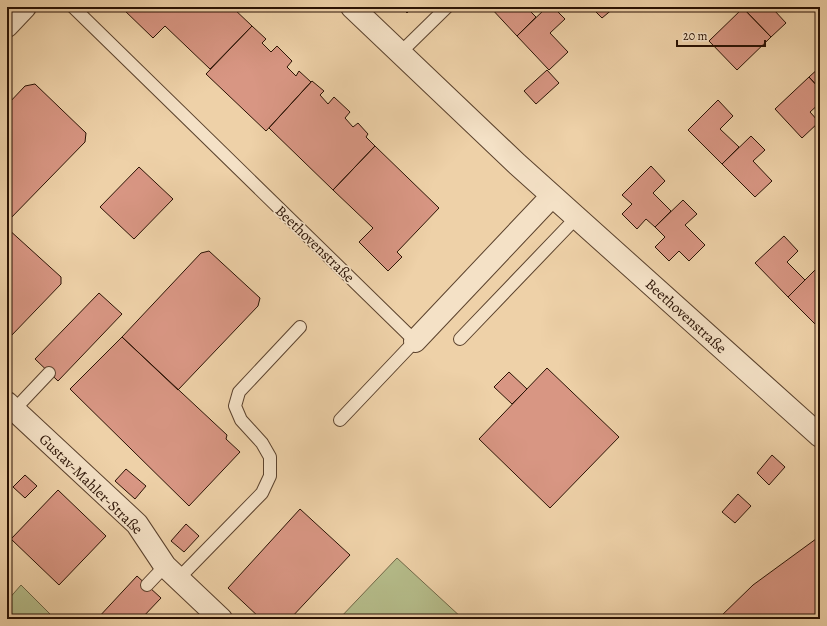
<svg xmlns="http://www.w3.org/2000/svg" width="827" height="626" font-family="Alegreya,serif">
<style>
.green{fill:#b5bc8a;stroke:#706747}
.building{fill:#d89683;stroke:#2a1204}
.lines{fill:none;stroke-linecap:round;stroke-linejoin:round}
.service-casing{stroke:#5b422d;stroke-width:14}
.minor-casing{stroke:#5b422d;stroke-width:24}
.service{stroke:#f4e1c6;stroke-width:12}
.minor{stroke:#f4e1c6;stroke-width:22}
.labels{text-anchor:middle;dominant-baseline:central;stroke-width:3.5;stroke-linejoin:round;paint-order:stroke}
.street-label{font-size:15px;fill:#2a1204;stroke:#f4e1c6}
</style>
<rect width="100%" height="100%" fill="#eed1a8"/>
<filter id="stains"><feTurbulence type="fractalNoise" baseFrequency=".005" numOctaves="4"/><feColorMatrix values="0 0 0 0 .2 0 0 0 0 .09 0 0 0 0 .02 0 0 0 .5 -.17"/></filter>
<radialGradient id="worn" r=".72"><stop offset=".6" stop-color="#630" stop-opacity="0"/><stop offset="1" stop-color="#630" stop-opacity=".3"/></radialGradient>
<path class="green" d="M 397,558 L 463,619 L 339,619 Z
M 21,585 L 55,619 L 13,619 L 7,608 L 7,601 Z"/>
<path class="building" d="M 124,7 L 232,7 L 252,26 L 210,69 L 165,26 L 153,38 L 123,9 Z
M 401,7 L 413,7 L 407,13 Z
M 490,7 L 526,7 L 536,17 L 517,36 Z
M 547,7 L 553,7 L 565,19 L 550,33 L 568,52 L 549,70 L 517,36 Z
M 591,7 L 613,7 L 614,8 L 602,18 Z
M 745,7 L 777,7 L 774,10 L 786,23 L 771,37 L 743,8 Z
M 743,8 L 771,37 L 737,70 L 709,41 Z
M 252,26 L 266,39 L 262,43 L 271,52 L 277,46 L 292,61 L 287,67 L 296,76 L 299,71 L 311,82 L 266,131 L 206,74 Z
M 820,67 L 820,89 L 809,77 Z
M 547,70 L 559,83 L 536,104 L 524,91 Z
M 809,77 L 820,89 L 820,103 L 810,112 L 819,122 L 802,138 L 775,109 Z
M 312,81 L 324,91 L 320,95 L 328,104 L 334,97 L 350,112 L 345,118 L 353,127 L 358,123 L 368,134 L 366,137 L 375,146 L 333,190 L 269,128 Z
M 35,84 L 86,133 L 85,142 L 7,222 L 7,105 L 25,86 Z
M 718,100 L 733,116 L 720,129 L 739,147 L 722,164 L 688,130 Z
M 751,136 L 765,150 L 753,161 L 772,181 L 755,197 L 722,164 Z
M 375,146 L 439,208 L 397,252 L 402,257 L 388,271 L 359,242 L 373,228 L 333,190 Z
M 651,166 L 665,181 L 653,193 L 671,211 L 655,227 L 646,219 L 637,229 L 622,214 L 632,204 L 622,195 Z
M 139,167 L 173,199 L 134,239 L 100,207 Z
M 683,200 L 697,214 L 685,225 L 705,245 L 689,261 L 679,251 L 669,261 L 655,247 L 665,237 L 655,227 Z
M 7,228 L 61,277 L 61,284 L 11,336 L 7,333 Z
M 784,236 L 798,251 L 787,262 L 805,280 L 788,297 L 755,263 Z
M 209,251 L 260,298 L 258,306 L 178,390 L 122,337 L 201,253 Z
M 816,269 L 820,273 L 820,294 L 818,295 L 820,297 L 820,329 L 788,297 Z
M 99,293 L 122,314 L 58,381 L 35,359 Z
M 122,337 L 227,435 L 226,439 L 240,452 L 189,506 L 70,389 Z
M 547,368 L 619,437 L 550,508 L 479,439 Z
M 509,372 L 527,389 L 512,404 L 494,387 Z
M 772,455 L 785,467 L 769,485 L 757,473 Z
M 126,469 L 146,486 L 135,499 L 115,481 Z
M 25,475 L 37,486 L 25,498 L 13,487 Z
M 58,490 L 106,536 L 59,585 L 11,539 Z
M 738,494 L 751,506 L 735,523 L 722,512 Z
M 300,509 L 350,555 L 290,619 L 261,619 L 228,588 Z
M 186,524 L 199,536 L 184,552 L 171,541 Z
M 820,536 L 820,619 L 718,619 L 753,585 Z
M 137,576 L 161,598 L 141,619 L 97,619 Z"/>
<g class="lines">
<g class="service-casing">
<path id="service" d="M 73,7 L 415,341 L 340,420
M 400,53 L 447,7
M 460,339 L 576,218
M 14,410 L 49,373
M 179,578 L 262,493 L 270,476 L 270,457 L 262,443 L 241,420 L 235,406 L 239,392 L 300,327
M 147,585 L 165,566"/>
</g>
<g class="minor-casing">
<path id="minor" d="M 352,7 L 517,164 L 820,436
M 7,26 L 25,7
M 415,341 L 552,196
M 7,403 L 137,524 L 165,566 L 221,619"/>
</g>
<use href="#service" class="service"/>
<use href="#minor" class="minor"/>
</g>
<g class="labels">
<g class="street-label">
<text transform="translate(315 244) rotate(44)">Beethovenstraße</text>
<text transform="translate(686 316) rotate(42)">Beethovenstraße</text>
<text transform="translate(91 484) rotate(44)">Gustav-Mahler-Straße</text>
</g>
</g>
<rect width="827" height="626" fill="none" stroke="#eed1a8" stroke-width="24"/>
<rect x="8" y="8" width="811" height="610" fill="none" stroke="#2a1204" stroke-width="2"/>
<rect x="12" y="12" width="803" height="602" fill="none" stroke="#2a1204"/>
<path d="M677 40v6h88v-6" fill="none" stroke="#2a1204" stroke-width="2"/>
<text x="683" y="40" font-size="12" fill="#2a1204" stroke="#f4e1c6" stroke-width="3" paint-order="stroke">20 m</text>
<rect width="100%" height="100%" filter="url(#stains)"/>
<rect width="100%" height="100%" fill="url(#worn)"/>
</svg>
